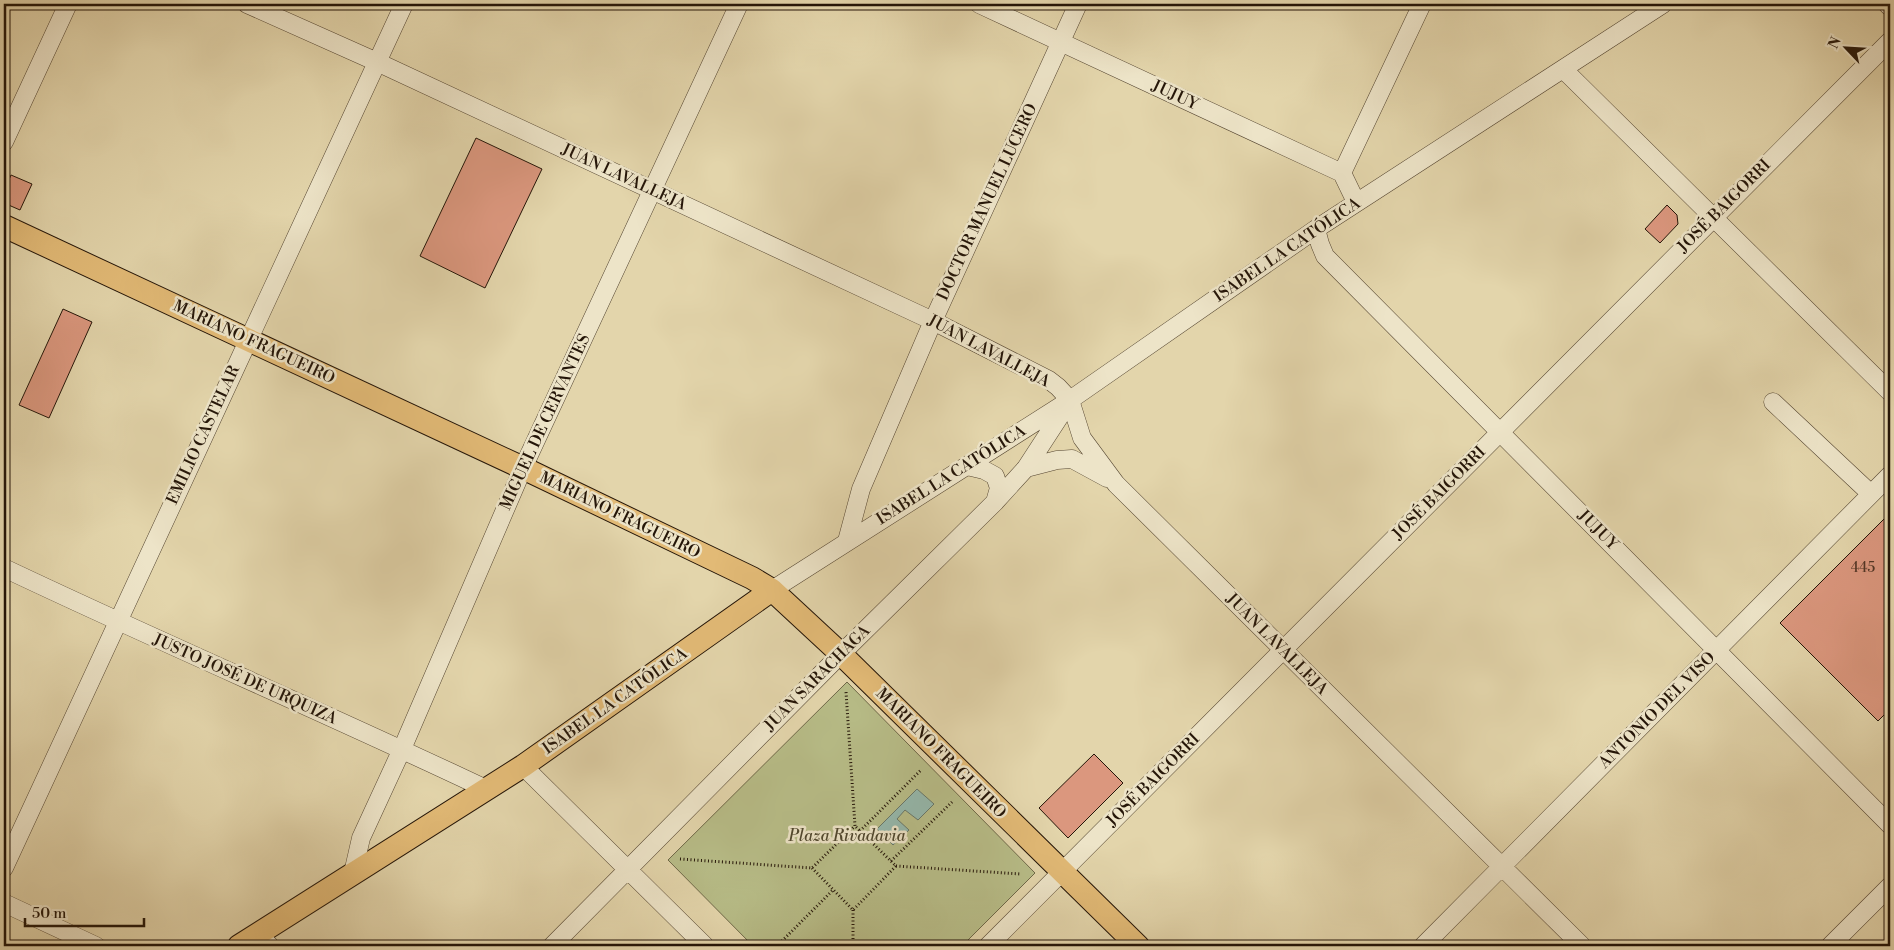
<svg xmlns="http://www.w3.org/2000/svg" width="1894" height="950" font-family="'Libre Bodoni',serif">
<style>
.green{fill:#b7bc87;stroke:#6e6848}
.water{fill:#95b8ac;stroke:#68776a}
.building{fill:#db977e;stroke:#241508}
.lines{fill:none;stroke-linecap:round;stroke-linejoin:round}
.minor-casing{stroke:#544531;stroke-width:19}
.major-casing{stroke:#241508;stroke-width:24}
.path{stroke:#241508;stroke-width:3;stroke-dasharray:1 2.5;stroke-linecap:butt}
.minor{stroke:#ede4c8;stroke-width:18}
.major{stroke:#e2ba76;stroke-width:22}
.labels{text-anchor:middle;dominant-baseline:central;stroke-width:5;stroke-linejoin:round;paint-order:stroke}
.number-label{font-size:14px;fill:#523626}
.street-label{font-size:16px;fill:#241508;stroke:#ede4c8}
.park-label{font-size:16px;font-style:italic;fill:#50472e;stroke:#ede4c8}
</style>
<rect width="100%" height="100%" fill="#e3d5ab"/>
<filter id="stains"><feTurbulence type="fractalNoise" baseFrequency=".004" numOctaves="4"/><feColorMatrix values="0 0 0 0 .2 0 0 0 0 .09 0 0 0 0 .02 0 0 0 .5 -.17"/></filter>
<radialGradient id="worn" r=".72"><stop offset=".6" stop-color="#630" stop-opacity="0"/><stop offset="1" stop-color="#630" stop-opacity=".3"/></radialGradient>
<path class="green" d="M 847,682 L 1035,873 L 962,946 L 753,946 L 668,860 Z"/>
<path class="water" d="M 917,789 L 934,804 L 918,820 L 905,810 L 897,819 L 909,830 L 893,845 L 877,829 Z"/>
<path class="building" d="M 476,138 L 542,169 L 485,288 L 420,256 Z
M 11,175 L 32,184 L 20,210 L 4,203 L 4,191 Z
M 1667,205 L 1677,215 L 1678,224 L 1660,243 L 1645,229 Z
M 63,309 L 92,322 L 49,418 L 19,405 Z
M 1890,513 L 1890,709 L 1878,721 L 1780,623 Z
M 1094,754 L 1123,783 L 1068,838 L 1039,808 Z"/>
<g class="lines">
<g class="minor-casing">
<path id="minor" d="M 247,4 L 377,62 L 933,321 L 1049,380 L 1058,387 L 1070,400 L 1082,438 L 1116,484 L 1582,946
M 979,4 L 1342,173 L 1356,202
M 1887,4 L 1890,7
M 1563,69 L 1890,392
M 4,142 L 68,4
M 1342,173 L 1422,4
M 1316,229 L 1320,244 L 1325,256 L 1890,825
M 1773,402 L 1871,494
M 967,466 L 984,470 L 995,476 L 999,488 L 995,502
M 1026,468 L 1057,460 L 1072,459 L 1107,478
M 847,541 L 861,489 L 933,321 L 1078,4
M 4,568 C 164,644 326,713 486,789
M 772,590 L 1070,400 L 1316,229 L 1663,4
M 523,766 L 705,946
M 4,868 L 404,4
M 353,873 L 361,838 L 402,749 L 523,468 L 739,4
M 4,903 L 96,946
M 258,934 L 270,946
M 552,946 L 841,654 L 995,502 L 1026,468 L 1067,405
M 988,946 L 1890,41
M 1423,946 L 1890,475
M 1830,946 L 1890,886"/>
</g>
<g class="major-casing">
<path id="major" d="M 4,226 L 523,468 L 752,578 L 772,590 L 841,654 L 1138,946
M 239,946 L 523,766 L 772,590"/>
</g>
<path class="path" d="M 860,831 L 921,770
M 680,859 L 812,868 L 855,826 L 846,692
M 891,861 L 952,802
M 896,866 L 1021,874
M 812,868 L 853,910 L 896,866 L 855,826
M 853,910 L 853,946
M 777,946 L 833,890"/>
<use href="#minor" class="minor"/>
<use href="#major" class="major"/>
</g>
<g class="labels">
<g class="number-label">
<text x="1863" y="568">445</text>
</g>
<g class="street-label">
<text transform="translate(1175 95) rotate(25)">JUJUY</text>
<text transform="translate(624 177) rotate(25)">JUAN LAVALLEJA</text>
<text transform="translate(987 202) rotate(-65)">DOCTOR MANUEL LUCERO</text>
<text transform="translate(1724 206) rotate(-45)">JOSÉ BAIGORRI</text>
<text transform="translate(1287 250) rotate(-34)">ISABEL LA CATÓLICA</text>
<text transform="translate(254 342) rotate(25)">MARIANO FRAGUEIRO</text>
<text transform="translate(989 351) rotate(28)">JUAN LAVALLEJA</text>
<text transform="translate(545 422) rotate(-65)">MIGUEL DE CERVANTES</text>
<text transform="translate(203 435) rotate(-65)">EMILIO CASTELAR</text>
<text transform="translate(951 475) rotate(-32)">ISABEL LA CATÓLICA</text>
<text transform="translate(1439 493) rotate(-45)">JOSÉ BAIGORRI</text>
<text transform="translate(620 515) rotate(26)">MARIANO FRAGUEIRO</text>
<text transform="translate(1598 530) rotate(45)">JUJUY</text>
<text transform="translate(1277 644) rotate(45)">JUAN LAVALLEJA</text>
<text transform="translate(817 678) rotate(-45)">JUAN SARACHAGA</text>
<text transform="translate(245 679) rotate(24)">JUSTO JOSÉ DE URQUIZA</text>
<text transform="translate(615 701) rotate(-35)">ISABEL LA CATÓLICA</text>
<text transform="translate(1657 710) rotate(-45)">ANTONIO DEL VISO</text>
<text transform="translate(941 753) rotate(45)">MARIANO FRAGUEIRO</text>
<text transform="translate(1153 780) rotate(-45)">JOSÉ BAIGORRI</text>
</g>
<g class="park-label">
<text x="847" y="836">Plaza Rivadavia</text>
</g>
</g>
<rect width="1894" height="950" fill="none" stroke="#e3d5ab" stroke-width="20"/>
<rect x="5" y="5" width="1884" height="940" fill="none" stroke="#241508" stroke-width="2.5"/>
<rect x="10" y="10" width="1874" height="930" fill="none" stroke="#241508"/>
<g transform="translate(1846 48) rotate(295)" stroke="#ede4c8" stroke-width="4" paint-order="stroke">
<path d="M0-4L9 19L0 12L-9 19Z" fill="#241508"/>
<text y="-8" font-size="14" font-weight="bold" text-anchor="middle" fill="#241508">N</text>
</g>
<path d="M25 918v8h119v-8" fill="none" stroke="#241508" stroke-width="2.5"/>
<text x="32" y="918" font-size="15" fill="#241508" stroke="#ede4c8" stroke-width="4" paint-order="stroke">50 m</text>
<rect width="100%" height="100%" filter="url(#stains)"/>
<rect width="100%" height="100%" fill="url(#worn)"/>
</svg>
